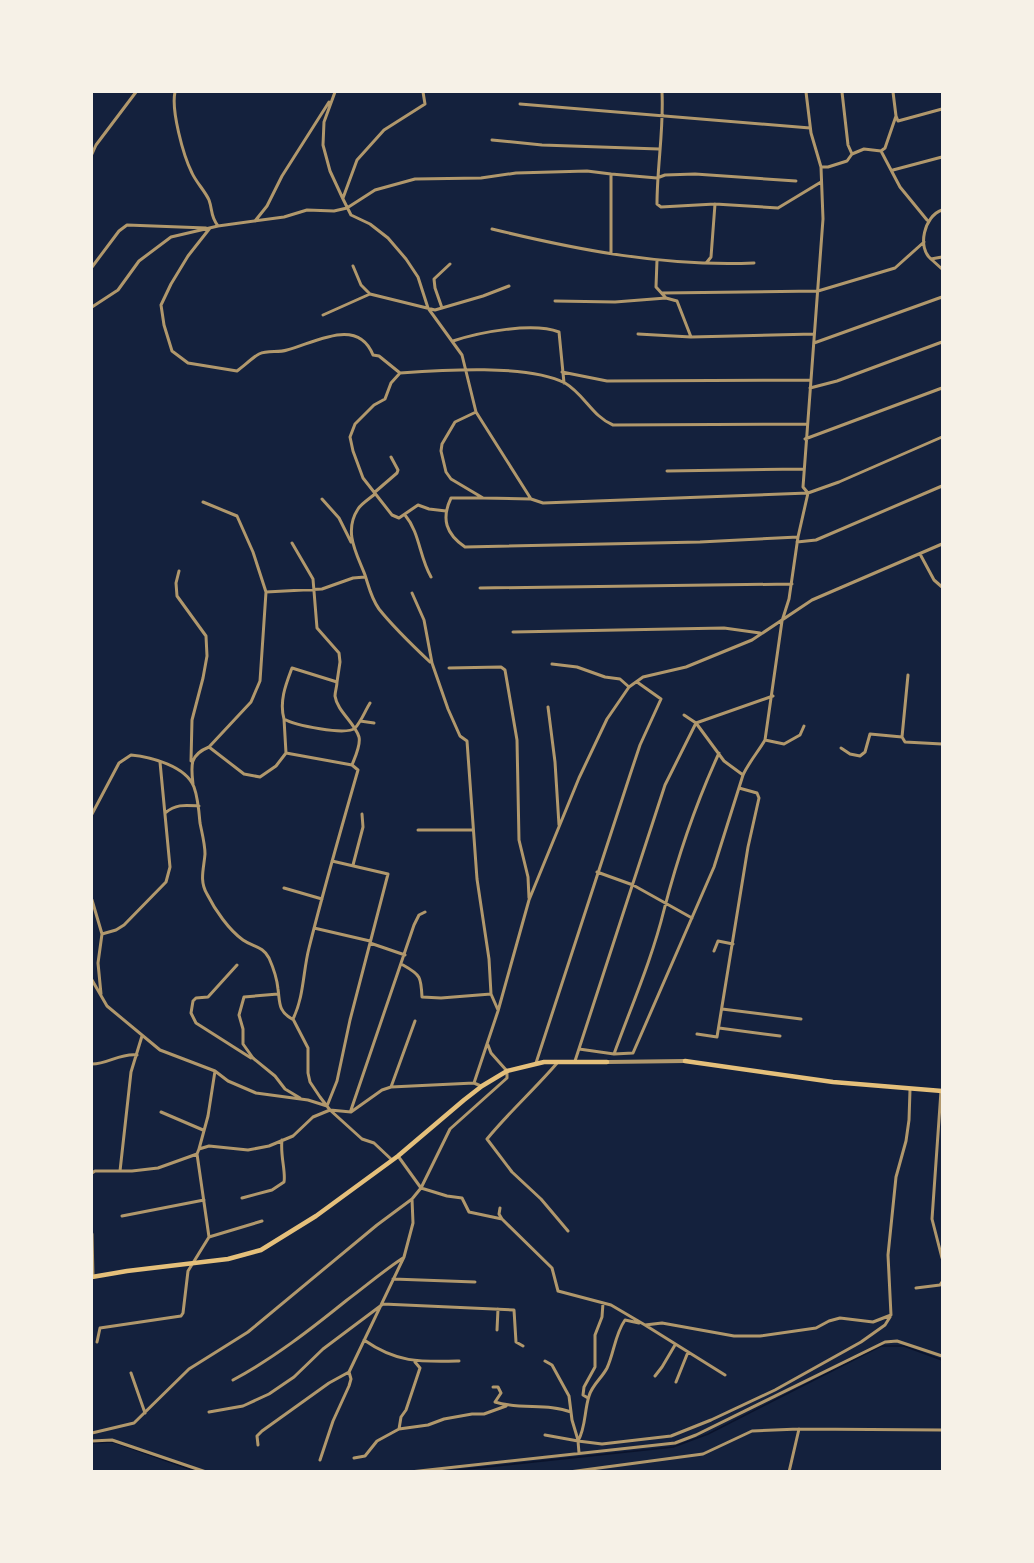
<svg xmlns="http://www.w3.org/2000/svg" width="1034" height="1563" font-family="Arial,sans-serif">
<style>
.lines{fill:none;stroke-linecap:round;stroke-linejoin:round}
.stream{stroke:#0b132b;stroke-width:1.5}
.minor{stroke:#b1986c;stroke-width:3}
.tertiary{stroke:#b1986c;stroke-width:4}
.secondary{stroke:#e5c07b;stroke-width:4.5}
</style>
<rect width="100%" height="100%" fill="#14213d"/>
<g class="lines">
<path class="stream" d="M 92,1443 L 113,1442 L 198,1472
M 439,1472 L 673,1447 L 708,1434 L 881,1346 L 904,1346 L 942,1360"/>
<path class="minor" d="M 175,92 C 171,110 183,155 192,173 C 196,182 205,191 209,200 C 213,211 210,216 218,226 L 284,217 L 307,210 L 334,211 L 347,208 L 375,190 L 415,179 L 481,178 L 516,173 L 587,171 L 611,174
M 335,92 L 324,122 L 323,145 L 330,171 L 343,199 L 351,215 L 370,224 L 388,238 L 406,259 L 418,277 L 428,308 L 462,355 L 476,412 L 531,499 L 543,503 L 808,493 L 839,482 L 942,437
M 662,92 C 664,129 657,166 657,204 L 661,207 L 715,204 L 778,208 L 821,182
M 842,92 L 848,145 L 852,154
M 520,104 L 810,128
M 896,116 L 898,121 L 942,109
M 492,140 L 542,145 L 659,149
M 881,151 L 900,187 L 927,220
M 92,154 L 96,145 L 136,92
M 821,167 L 828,167 L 847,161 L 852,154 L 864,149 L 881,151 L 885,148 L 896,116 L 893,92
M 893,170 L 942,157
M 343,198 L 357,160 L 384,130 L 425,104 L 423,92
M 942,210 C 924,216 917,248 931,259 L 942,257
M 255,221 L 267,206 L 282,176 L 329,102
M 210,228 L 188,256 L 171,284 L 161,305 L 164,325 L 172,351 L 188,363 L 237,371 C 244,366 252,358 259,354 C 268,350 278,353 287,350 C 314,343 358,316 373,355 L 379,356 L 400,373 C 442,370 528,364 565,383 C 584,394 593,417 613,425 L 807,424
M 492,229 C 578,250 666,267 754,263
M 611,253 L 611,174 L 657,178 L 665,175 L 695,174 L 796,181
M 931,259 L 942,269
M 657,260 L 656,287 L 666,298 L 677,301 L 691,337
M 707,262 L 711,257 L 715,204
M 353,266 L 361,285 L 370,294 L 435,310 L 483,296 L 509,286
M 92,267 L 119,231 L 127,225 L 206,228
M 662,293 L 818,291 L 895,268 L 924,242
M 555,301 L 615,302 L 666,298
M 92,307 L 118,290 L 139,261 L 171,237 L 218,226
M 442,308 L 435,288 L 434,279 L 450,264
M 323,315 L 370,294
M 638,334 L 691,337 L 814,334
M 453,341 C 480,332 533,322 559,332 L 564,383
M 814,343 L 942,297
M 562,372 L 607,381 L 811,380
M 400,373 L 391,383 L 385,399 L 374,405 L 355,424 L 350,437 L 353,451 L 363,478 L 392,515 L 399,518 L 418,505 L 429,509 L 446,511
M 810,388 L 837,381 L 942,342
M 476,412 L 455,422 L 442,444 L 441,451 L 446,472 L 451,479 L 483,498 L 531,499
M 805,439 L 942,388
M 667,471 L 804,469
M 375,492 L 397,473 L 398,470 L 391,457
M 375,494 C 369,499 361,504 358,509 C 343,532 357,554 365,575 C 369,587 371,598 379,609 C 394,628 412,645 430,662
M 483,498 L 451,498 C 441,519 446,534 465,547 L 700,542 L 798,537
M 322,499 L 339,518 L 351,542
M 203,502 L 237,516 L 253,552 L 266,592 L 322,589 L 353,578 L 365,577
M 405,515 C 420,533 419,556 431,577
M 797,542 L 816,540 L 942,486
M 292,543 L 313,579 L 317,628 L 339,653 L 340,662 L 337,682
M 920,554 L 934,580 L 942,587
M 179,571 L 176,583 L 177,596 L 206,636 L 207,656 L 203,678 L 192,720 L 191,761
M 480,588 L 792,584
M 412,593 L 424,620 L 432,663 L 448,709 L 460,736 L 467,741 L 477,879 L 489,959 L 491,994 L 498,1010
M 513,632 L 724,628 L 760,633
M 552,664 L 577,667 L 605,677 L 620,679 L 629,687
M 449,668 L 501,667 L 505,670 L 517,740 L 519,840 L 528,877 L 529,898
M 908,675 L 902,737 L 905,742 L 942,744
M 370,703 C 365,711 361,722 355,728 C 346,736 294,725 284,719 C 279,701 286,684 292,668 L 337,682 C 337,686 335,692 335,696 C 337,711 355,723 359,737 C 361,745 355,757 352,765 L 358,770 C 341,829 324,888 309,948 C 303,971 304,997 293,1019 L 308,1048 L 308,1073 L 310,1082 L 320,1097 L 330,1110 L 362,1139 L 374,1143 L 392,1160
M 548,707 L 555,762 L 559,825
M 684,715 L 696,723 L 724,761 L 743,775
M 284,719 L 286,753 L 352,765
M 360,721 L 374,723
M 765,740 L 784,744 L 800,735 L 804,726
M 209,747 L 244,774 L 260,777 L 276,766 L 286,753
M 841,748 L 850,754 L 860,756 L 865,752 L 870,734 L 902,737
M 193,784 C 191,766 189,755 209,747 L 251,702 L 260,681 L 266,592
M 165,813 C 176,804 184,805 199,806
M 92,814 L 119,763 L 131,755 C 151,757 186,766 194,787 C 198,798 199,811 200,823 C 202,833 205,844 205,854 C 204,868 199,881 207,894 C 215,910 229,930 243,940 C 253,947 263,946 269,958 C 273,967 277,979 278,989 C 280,1003 278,1011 292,1019
M 418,830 L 473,830
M 353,865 L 363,827 L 362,814
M 597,872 L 633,885 L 692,918
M 284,888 L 322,899
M 92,900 L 102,934 L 98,963 L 101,994
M 314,928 L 370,941
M 102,934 L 116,930 L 124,925 L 166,882 L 170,867 L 160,762
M 370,943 L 405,955
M 714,951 L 718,941 L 733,944
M 237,965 L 208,997 L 196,998 L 193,1001 L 191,1013 L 196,1023 L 251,1058
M 403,965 C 421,975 421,977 422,997 L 441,998 L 491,994
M 92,980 L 107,1006 L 160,1050 L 215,1071 L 228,1081 L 256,1093 L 308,1100 L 327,1106 L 337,1081 L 350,1020 L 388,874 L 332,861
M 278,994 L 244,997 L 239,1015 L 243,1029 L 243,1044 L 253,1058 L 275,1076 L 285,1089 L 300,1098
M 722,1009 L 801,1019
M 719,1028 L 780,1036
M 697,1034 L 717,1037 L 748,847 L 759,798 L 757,793 L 739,788
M 579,1049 L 614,1054 L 633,1053 L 714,867 L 743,775 C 749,762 758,752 765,740 L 782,621 L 789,599 L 798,537 L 808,493 L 803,487 L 823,219 L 821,167 L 811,133 L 806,92
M 614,1054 C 631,1007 652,959 664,910 C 678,856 696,803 719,753
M 575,1061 L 665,785 L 696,723 L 773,696
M 558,1062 C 535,1089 509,1112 487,1139 L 512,1172 L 541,1199 L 568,1231
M 536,1063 L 630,775 L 640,745 L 661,699 L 637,682
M 92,1064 C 108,1064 120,1053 137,1055
M 474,1083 L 498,1011 L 529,900 L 579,778 L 607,719 L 629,687 L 643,677 L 686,667 L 752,640 L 812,600 L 942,544
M 391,1087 L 415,1021
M 941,1091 L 932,1219 L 942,1258
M 351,1110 L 414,925 L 419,915 L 425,912
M 161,1112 L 203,1130
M 199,1149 L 208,1116 L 215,1071
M 398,1156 L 421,1188 L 447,1196 L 462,1198 L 469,1212 L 502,1219 L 552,1268 L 558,1291 L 611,1305 L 645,1325 L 662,1323 L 734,1336 L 760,1336 L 816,1328 L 829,1321 L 840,1318 L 873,1322 L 891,1315 L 888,1255 L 896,1177 L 906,1141 L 909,1120 L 910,1090
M 120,1171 L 131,1072 L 142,1036
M 92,1173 L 95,1171 L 132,1171 L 158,1168 L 197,1154 L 199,1149 L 209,1146 L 248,1150 L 269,1146 L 293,1136 L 313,1117 L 330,1110 L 351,1112 L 382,1090 L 391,1087 L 474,1083 L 481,1086
M 242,1198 L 272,1190 L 284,1182 C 286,1172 280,1155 282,1140
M 500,1208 L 499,1214 L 502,1219
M 122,1216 L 204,1200
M 92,1234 L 93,1277
M 209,1237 L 262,1221
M 393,1279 L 475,1282
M 916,1288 L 940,1285 L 942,1282
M 645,1325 L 725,1375
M 497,1330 L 498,1309
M 364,1340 C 397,1363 420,1362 459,1361
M 97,1342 L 100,1328 L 181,1316 L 183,1313 L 188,1271 L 209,1237 L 197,1154
M 545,1361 L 552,1365 L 569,1396 L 572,1420 L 578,1440
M 131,1373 L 145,1413
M 655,1376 L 662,1367 L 675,1345
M 233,1380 C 274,1358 311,1329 347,1300 C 366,1286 383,1271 403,1258
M 676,1382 L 688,1352
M 493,1387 L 498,1387 L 501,1393 L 495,1402 C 520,1410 548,1403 571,1412
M 588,1398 L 583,1395 L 584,1387 L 595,1367 L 595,1335 L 602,1317 L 603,1303
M 209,1412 L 243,1406 L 269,1394 L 294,1377 L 323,1349 L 383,1304 L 514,1310 L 516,1342 L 523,1346
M 399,1429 L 428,1425 L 444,1419 L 472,1414 L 484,1414 L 506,1406
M 92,1433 L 134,1423 L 189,1369 L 248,1332 L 377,1225 L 412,1199
M 545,1435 L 578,1441 L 579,1453
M 92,1441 L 112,1440 L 206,1472
M 578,1441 L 602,1444 L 671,1436 L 711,1420 L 775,1390 L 861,1342 L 885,1325 L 890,1317
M 578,1441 C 586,1427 584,1412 589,1396 C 592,1385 602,1378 607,1368 C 614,1353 615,1334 625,1320 L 639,1323
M 258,1445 L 257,1436 L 262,1431 L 329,1383 L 349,1372
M 354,1458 L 365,1456 L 377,1441 L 399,1429 L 401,1417 L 406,1410 L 420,1368 L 415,1362
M 320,1460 L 333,1421 L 349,1386 L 351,1379 L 349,1372 L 404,1257 L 413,1223 L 412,1199 L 421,1188 L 450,1129 L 507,1078 L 507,1071 L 491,1053 L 488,1045
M 410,1472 L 675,1443 L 696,1435 L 885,1342 L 897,1341 L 942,1356
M 569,1472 L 703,1454 L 752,1431 L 799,1429 L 942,1430
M 789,1472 L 799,1429"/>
<path class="tertiary" d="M 607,1062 L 685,1061"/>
<path class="secondary" d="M 685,1061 L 833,1082 L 942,1091
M 92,1277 L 127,1271 L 228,1259 L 261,1250 L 316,1216 L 398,1156 L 464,1100 L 482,1086 L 507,1071 L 544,1062 L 607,1062"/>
</g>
<rect width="1034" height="1563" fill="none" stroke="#f6f1e7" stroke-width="186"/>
</svg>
